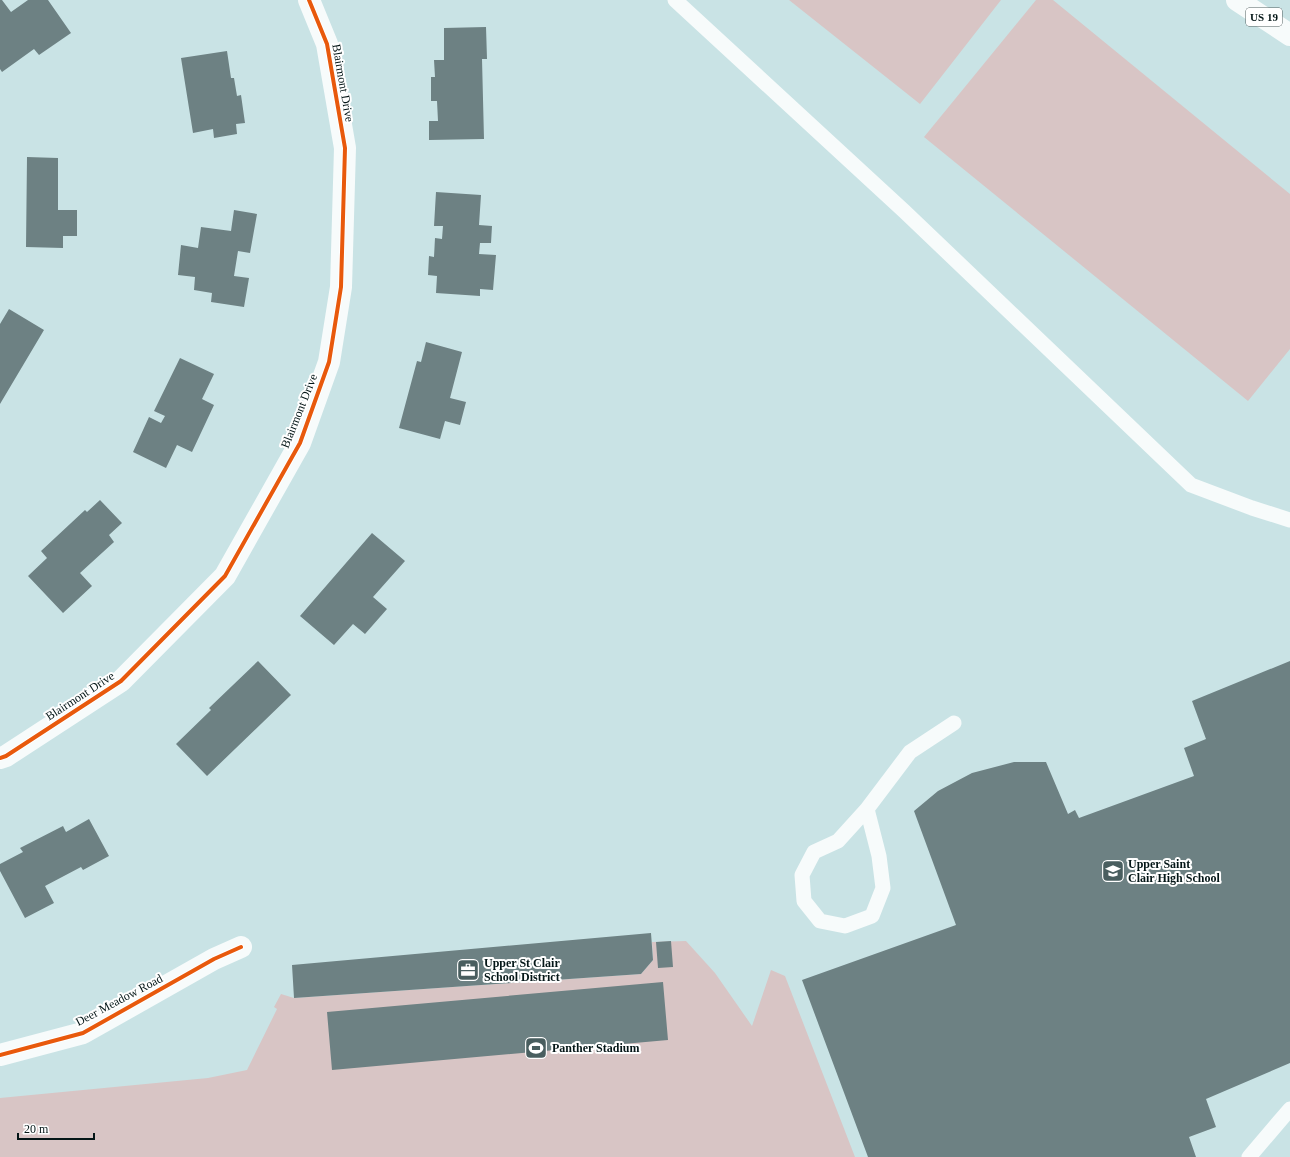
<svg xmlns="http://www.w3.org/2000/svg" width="1290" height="1157" font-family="'Times New Roman',serif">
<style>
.green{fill:#d8c5c5}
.building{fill:#6d8183}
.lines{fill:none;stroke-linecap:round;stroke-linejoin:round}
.service{stroke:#f7fbfb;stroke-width:15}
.minor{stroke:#f7fbfb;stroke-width:22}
.primary{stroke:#f7fbfb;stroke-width:22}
.cycleway-casing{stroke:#fff;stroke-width:6}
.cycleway{stroke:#e8590c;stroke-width:4}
.labels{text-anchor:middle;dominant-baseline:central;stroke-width:4;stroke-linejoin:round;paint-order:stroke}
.shield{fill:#fff;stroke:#4f5c5d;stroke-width:1}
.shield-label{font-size:11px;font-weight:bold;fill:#041617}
.street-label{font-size:12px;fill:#041617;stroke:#fff}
.poi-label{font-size:12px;font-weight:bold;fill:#041617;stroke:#fff;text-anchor:start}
</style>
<rect width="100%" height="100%" fill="#c9e3e5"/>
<path class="green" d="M 789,0 L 1001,0 L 920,104 Z
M 1036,0 L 1053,0 L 1290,194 L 1290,349 L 1248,401 L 924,137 Z
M 686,941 L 715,973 L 752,1026 L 771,970 L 785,976 L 855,1157 L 0,1157 L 0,1098 L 208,1078 L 247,1070 L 277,1009 L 274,1007 L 281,994 L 294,998 L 641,974 L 653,960 L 652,942 Z"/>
<path class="building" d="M 0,0 L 2,0 L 11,12 L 28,0 L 48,0 L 71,33 L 39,55 L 34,49 L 2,72 L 0,69 Z
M 486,27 L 487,59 L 482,59 L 484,139 L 429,140 L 429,121 L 438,121 L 437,101 L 431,101 L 431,77 L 435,77 L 434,60 L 444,60 L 444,28 Z
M 227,51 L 231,78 L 234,78 L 237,96 L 241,95 L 245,123 L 236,124 L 237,134 L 214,138 L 213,129 L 193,133 L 181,58 Z
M 27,157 L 58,158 L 58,210 L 77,210 L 77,236 L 63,236 L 63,248 L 26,247 Z
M 436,192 L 481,195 L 479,225 L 492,226 L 491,243 L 480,243 L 479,254 L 496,255 L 493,290 L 480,289 L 480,296 L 436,293 L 437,276 L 428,275 L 429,256 L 434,257 L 435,238 L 442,239 L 443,226 L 434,226 Z
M 234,210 L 257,214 L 250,253 L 238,251 L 234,276 L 249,278 L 244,307 L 211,302 L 212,293 L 194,290 L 195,277 L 178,275 L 181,245 L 198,248 L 201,227 L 231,231 Z
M 9,309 L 44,330 L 0,404 L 0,324 Z
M 426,342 L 462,352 L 450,398 L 466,402 L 460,425 L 445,421 L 440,439 L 399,428 L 417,361 L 421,362 Z
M 180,358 L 214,374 L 202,399 L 214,405 L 192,452 L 177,445 L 166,468 L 133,452 L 149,417 L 161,423 L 165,416 L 154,411 Z
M 100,500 L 122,523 L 109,535 L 114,542 L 80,573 L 92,586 L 63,613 L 28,576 L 47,558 L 41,551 L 85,510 L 87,512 Z
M 372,533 L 405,561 L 373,597 L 387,609 L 365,634 L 353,624 L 334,645 L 300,616 Z
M 258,661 L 291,695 L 207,776 L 176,744 L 211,710 L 209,708 Z
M 1290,661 L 1290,1063 L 1206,1099 L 1216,1127 L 1189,1137 L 1196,1157 L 868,1157 L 802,980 L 956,925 L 914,811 L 938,791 L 972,773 L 1014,762 L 1046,762 L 1068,814 L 1075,810 L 1079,818 L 1194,776 L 1184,748 L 1206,739 L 1192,701 Z
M 89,819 L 109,856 L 83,870 L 81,867 L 45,886 L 54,903 L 25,918 L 0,871 L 0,864 L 23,852 L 20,848 L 63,826 L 66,832 Z
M 651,933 L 653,960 L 641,974 L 294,998 L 292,965 Z
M 671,941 L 673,967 L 658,968 L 656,942 Z
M 663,982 L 668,1040 L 332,1070 L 327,1012 Z"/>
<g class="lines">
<path class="service" d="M 675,0 L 904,211 L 1191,485 L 1252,508 L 1290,520
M 867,809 L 879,856 L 883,888 L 872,916 L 845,926 L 820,921 L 804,901 L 802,875 L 814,852 L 838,841 L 867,809 L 910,752 L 954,723
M 1249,1157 L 1290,1109"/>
<path class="minor" d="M 0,758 L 6,756 L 121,681 L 225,576 L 300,443 L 329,362 L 341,287 L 345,148 L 327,44 L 309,0
M 0,1055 L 83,1033 L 214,959 L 241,947"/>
<path class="primary" d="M 1237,0 L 1290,35"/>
<g class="cycleway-casing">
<path id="cycleway" d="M 0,758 L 6,756 L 121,681 L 225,576 L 300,443 L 329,362 L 341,287 L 345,148 L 327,44 L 309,0
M 0,1055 L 83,1033 L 214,959 L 241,947"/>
</g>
<use href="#cycleway" class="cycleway"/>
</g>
<defs>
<g id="school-square" transform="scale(1.15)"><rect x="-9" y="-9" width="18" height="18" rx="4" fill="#495e5f" stroke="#fff"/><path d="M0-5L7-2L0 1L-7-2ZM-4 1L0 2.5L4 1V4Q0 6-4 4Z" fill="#fff"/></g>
<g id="office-square" transform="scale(1.15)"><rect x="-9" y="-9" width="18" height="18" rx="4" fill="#495e5f" stroke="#fff"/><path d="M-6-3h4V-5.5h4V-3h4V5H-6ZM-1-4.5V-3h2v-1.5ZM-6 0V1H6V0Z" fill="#fff"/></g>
<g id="stadium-square" transform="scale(1.15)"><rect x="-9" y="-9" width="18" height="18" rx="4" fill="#495e5f" stroke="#fff"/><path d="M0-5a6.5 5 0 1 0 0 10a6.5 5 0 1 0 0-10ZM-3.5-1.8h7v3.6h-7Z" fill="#fff"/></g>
</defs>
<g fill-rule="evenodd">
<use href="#school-square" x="1113" y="871"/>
<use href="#office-square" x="468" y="970"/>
<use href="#stadium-square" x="536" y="1048"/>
</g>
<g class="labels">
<rect class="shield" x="1246" y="8" width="36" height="18" rx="3"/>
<g class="shield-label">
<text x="1264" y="17">US 19</text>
</g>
<g class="street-label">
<text transform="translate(343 83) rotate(80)">Blairmont Drive</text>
<text transform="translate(299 411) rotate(-68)">Blairmont Drive</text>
<text transform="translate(80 696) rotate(-33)">Blairmont Drive</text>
<text transform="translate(119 1000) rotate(-28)">Deer Meadow Road</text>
</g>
<g class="poi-label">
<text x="1128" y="864">Upper Saint<tspan x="1128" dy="14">Clair High School</tspan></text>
<text x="484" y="963">Upper St Clair<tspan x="484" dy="14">School District</tspan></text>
<text x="552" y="1048">Panther Stadium</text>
</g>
</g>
<path d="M18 1133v6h76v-6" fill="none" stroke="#041617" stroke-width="2"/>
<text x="24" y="1133" font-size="12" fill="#041617" stroke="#ffffff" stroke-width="3" paint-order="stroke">20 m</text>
</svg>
